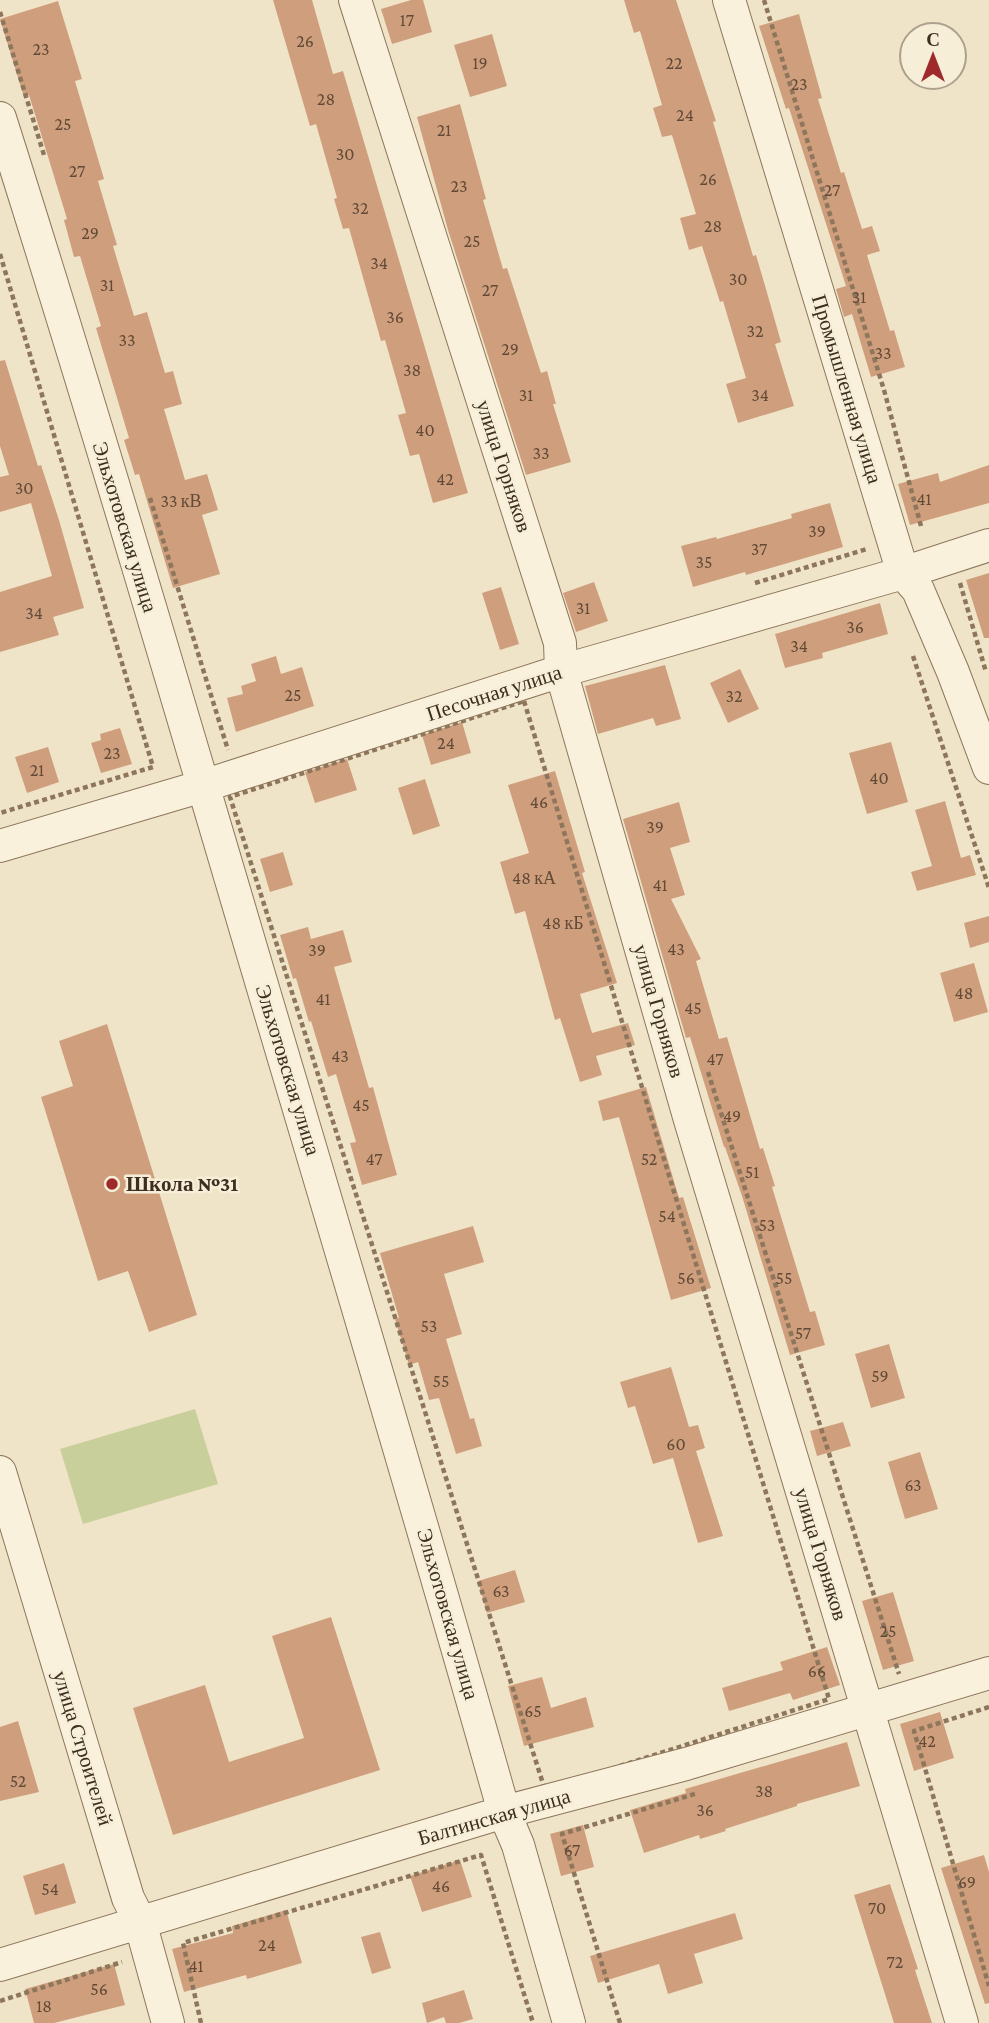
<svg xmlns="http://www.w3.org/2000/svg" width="989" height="2023" font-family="'Crimson Pro',serif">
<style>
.green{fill:#c9cf9b}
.building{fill:#cf9f7d}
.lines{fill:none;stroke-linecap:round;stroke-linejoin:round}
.minor-casing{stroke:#8d765c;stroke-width:34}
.path{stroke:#8d765c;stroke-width:4.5;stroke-dasharray:5 3.5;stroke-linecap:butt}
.minor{stroke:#faf1dc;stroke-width:32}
.poi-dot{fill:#9e2a2b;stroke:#f7eed8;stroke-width:2.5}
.labels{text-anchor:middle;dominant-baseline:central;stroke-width:5;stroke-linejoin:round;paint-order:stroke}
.number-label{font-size:18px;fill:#624a37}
.street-label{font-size:21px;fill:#3d2e20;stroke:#f7eed8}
.poi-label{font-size:21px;font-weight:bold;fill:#3d2e20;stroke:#f7eed8;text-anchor:start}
</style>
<rect width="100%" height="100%" fill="#f0e4c8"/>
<path class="green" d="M 195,1409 L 218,1484 L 83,1524 L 60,1449 Z"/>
<path class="building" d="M 273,0 L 312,0 L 333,74 L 343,71 L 468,493 L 433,503 L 419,454 L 410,456 L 398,415 L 406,413 L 385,340 L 381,341 L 349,228 L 343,229 L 334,199 L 337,198 L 316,124 L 310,126 Z
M 411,0 L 423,0 L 432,32 L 392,44 L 381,9 Z
M 624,0 L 676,0 L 716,121 L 713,122 L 753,256 L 756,255 L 766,289 L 781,342 L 775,344 L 794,406 L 738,423 L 726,384 L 746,378 L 723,301 L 720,302 L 702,246 L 689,250 L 680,218 L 696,214 L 672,135 L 662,137 L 653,108 L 662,105 L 640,31 L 634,33 Z
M 58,1 L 82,79 L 75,81 L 104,179 L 98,181 L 117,245 L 113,246 L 134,316 L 147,312 L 165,373 L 173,371 L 182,404 L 164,409 L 185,480 L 207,474 L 218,510 L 202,515 L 220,574 L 173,588 L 139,474 L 135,475 L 124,440 L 129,438 L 96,328 L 101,326 L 80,256 L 74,257 L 64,220 L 67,219 L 46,150 L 29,95 L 24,97 L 0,19 Z
M 799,14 L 822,98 L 818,99 L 841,173 L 844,172 L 862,229 L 872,226 L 880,251 L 867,255 L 890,331 L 894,330 L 905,367 L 871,377 L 852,314 L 844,317 L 836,289 L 846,286 L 789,108 L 786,109 L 759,26 Z
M 492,34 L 507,86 L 470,97 L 454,45 Z
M 460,104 L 486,199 L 483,200 L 503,269 L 507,268 L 541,373 L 547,371 L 556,404 L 553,404 L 571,462 L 526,475 L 448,230 L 417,117 Z
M 5,360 L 38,466 L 41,465 L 59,520 L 84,608 L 53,617 L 59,635 L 0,652 L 0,592 L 52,576 L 31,503 L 0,512 L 0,477 L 9,475 L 0,446 L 0,361 Z
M 989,465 L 989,503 L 910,525 L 898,484 L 938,473 L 940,482 Z
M 830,503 L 843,547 L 746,575 L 745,572 L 693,587 L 681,546 L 716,537 L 717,539 L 792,518 L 791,514 Z
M 989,573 L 989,638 L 984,638 L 966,580 Z
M 594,582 L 608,621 L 576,632 L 563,593 Z
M 501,587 L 519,644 L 500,650 L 482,593 Z
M 880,603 L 888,634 L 822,653 L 823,658 L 785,668 L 775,634 Z
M 276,656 L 281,674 L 302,667 L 314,706 L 236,732 L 227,698 L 243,694 L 241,686 L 256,681 L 251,664 Z
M 665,665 L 681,719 L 656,726 L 653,718 L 598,734 L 585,686 Z
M 740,669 L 759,709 L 728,723 L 710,683 Z
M 462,722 L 471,753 L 431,765 L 422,735 Z
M 120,728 L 132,764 L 101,773 L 91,743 L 101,740 L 100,734 Z
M 891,742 L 908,802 L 867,814 L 849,753 Z
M 48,747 L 59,782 L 27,793 L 15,757 Z
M 347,759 L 357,790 L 315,803 L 305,772 Z
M 555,771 L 585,872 L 582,873 L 617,983 L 580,994 L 592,1033 L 628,1023 L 635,1045 L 596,1056 L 602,1075 L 580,1082 L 560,1018 L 555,1020 L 525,911 L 515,914 L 500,862 L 529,853 L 508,785 Z
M 425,779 L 440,826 L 413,835 L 398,788 Z
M 945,801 L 961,858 L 970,855 L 976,875 L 917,891 L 911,872 L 932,866 L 915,810 Z
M 679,802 L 690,842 L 670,848 L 685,895 L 671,899 L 701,959 L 696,961 L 719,1039 L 727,1037 L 760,1149 L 763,1148 L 775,1186 L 772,1187 L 810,1312 L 815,1311 L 825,1345 L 790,1355 L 742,1196 L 725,1147 L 724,1147 L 690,1037 L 686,1038 L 623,819 Z
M 283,852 L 293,885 L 270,892 L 260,859 Z
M 989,916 L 989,942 L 970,948 L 964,923 Z
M 308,927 L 311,939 L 343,930 L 352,962 L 334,967 L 369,1088 L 373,1087 L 397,1175 L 362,1185 L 350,1143 L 356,1142 L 336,1074 L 328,1077 L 311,1021 L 309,1022 L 296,978 L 293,979 L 280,935 Z
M 974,963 L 988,1012 L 954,1022 L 940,973 Z
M 107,1024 L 197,1315 L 149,1332 L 128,1271 L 98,1281 L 41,1097 L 73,1086 L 59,1041 Z
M 646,1087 L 679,1198 L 683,1197 L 711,1288 L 671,1300 L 619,1117 L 603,1121 L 598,1101 Z
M 473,1226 L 484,1262 L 444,1274 L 462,1334 L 446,1339 L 470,1419 L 474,1418 L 482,1446 L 456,1454 L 439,1398 L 429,1400 L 418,1362 L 409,1365 L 395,1319 L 399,1318 L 380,1253 Z
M 889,1344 L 905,1398 L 871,1408 L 855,1354 Z
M 671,1367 L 689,1427 L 698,1425 L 705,1448 L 696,1451 L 723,1536 L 698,1543 L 673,1458 L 653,1464 L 635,1406 L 628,1408 L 620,1382 Z
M 843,1422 L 851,1446 L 817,1456 L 810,1431 Z
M 920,1452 L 938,1509 L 905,1519 L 888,1462 Z
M 515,1570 L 525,1602 L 487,1613 L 478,1581 Z
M 893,1592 L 914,1661 L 883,1670 L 862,1601 Z
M 331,1617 L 380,1770 L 173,1835 L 133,1708 L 205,1685 L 229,1762 L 304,1738 L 272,1636 Z
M 827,1647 L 840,1685 L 793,1700 L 790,1693 L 729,1711 L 722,1688 L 783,1670 L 780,1662 Z
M 542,1677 L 551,1708 L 586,1697 L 594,1727 L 524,1746 L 508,1686 Z
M 940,1712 L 954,1758 L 914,1771 L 900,1724 Z
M 18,1721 L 39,1792 L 0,1801 L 0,1727 Z
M 847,1742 L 860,1786 L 797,1804 L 797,1806 L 725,1829 L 726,1831 L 700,1839 L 699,1835 L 644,1853 L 630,1810 L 686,1793 L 685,1789 Z
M 583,1825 L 594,1867 L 561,1876 L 550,1834 Z
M 984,1855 L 989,1872 L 989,2003 L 985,2004 L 941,1868 Z
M 460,1860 L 472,1897 L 422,1912 L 410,1876 Z
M 64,1863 L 76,1903 L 35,1915 L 23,1876 Z
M 890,1884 L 918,1969 L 915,1970 L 932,2023 L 894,2023 L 854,1895 Z
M 286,1910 L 302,1963 L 247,1979 L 246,1975 L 184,1992 L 172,1949 L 233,1933 L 232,1926 Z
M 735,1913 L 743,1939 L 694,1954 L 703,1983 L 668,1994 L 659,1964 L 598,1983 L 590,1956 Z
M 380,1932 L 391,1968 L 372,1974 L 361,1937 Z
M 114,1964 L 125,2005 L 54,2023 L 34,2023 L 25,1989 Z
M 464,1990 L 473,2019 L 459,2023 L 446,2023 L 444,2017 L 427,2023 L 422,2003 Z"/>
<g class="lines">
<g class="minor-casing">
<path id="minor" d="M 355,0 L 560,643 L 561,671 L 690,1120 L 962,2023
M 729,0 L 903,573 L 918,590 L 953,672 L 989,768
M 0,118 C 88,395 170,673 252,951 C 337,1238 423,1524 504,1812 L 518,1845 L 569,2023
M 0,846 L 203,786 L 561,671 L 903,573 L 989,545
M 0,1472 L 128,1898 L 140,1922 L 168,2023
M 0,1965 L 504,1812 L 686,1764 L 989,1673"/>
</g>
<path class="path" d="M 764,0 L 884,390 L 921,526
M 0,12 L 44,155
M 0,254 L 153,767 L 0,813
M 150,498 L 228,750
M 755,583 L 867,549
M 960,583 L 986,672
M 913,656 L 989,888
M 524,701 L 829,1699 L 545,1790 L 230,797 Z
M 708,1072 L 899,1674
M 989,1707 L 914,1731 L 989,1986
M 0,2001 L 122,1962
M 201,2023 L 183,1943 L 481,1855 L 533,2023
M 620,2023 L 562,1834 L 698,1793"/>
<use href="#minor" class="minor"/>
</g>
<circle class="poi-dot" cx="112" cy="1184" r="7"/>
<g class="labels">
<g class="number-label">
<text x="407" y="20">17</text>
<text x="305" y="41">26</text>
<text x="41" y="49">23</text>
<text x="480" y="63">19</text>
<text x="674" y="63">22</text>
<text x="799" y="84">23</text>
<text x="326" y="99">28</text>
<text x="685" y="115">24</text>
<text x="63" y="124">25</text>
<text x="444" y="130">21</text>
<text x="345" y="154">30</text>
<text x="77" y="171">27</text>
<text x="708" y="179">26</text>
<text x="459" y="186">23</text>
<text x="832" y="190">27</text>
<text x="360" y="208">32</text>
<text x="713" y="226">28</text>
<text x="90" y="233">29</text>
<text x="472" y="241">25</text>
<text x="379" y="263">34</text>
<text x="738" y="279">30</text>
<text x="107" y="285">31</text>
<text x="490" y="290">27</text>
<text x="859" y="297">31</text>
<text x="395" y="317">36</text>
<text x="755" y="331">32</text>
<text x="127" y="340">33</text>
<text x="510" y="349">29</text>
<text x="883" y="353">33</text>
<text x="412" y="370">38</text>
<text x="526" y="395">31</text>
<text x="760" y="395">34</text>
<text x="425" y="430">40</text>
<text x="541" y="453">33</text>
<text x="445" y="479">42</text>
<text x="24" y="488">30</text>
<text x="924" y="499">41</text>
<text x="181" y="501">33 кВ</text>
<text x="817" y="531">39</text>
<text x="759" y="549">37</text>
<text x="704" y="562">35</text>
<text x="583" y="608">31</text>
<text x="34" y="613">34</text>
<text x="855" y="627">36</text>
<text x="799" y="646">34</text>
<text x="293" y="695">25</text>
<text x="734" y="696">32</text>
<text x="446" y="743">24</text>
<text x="112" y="753">23</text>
<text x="37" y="770">21</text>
<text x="879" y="778">40</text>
<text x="539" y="802">46</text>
<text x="655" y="827">39</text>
<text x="534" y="878">48 кА</text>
<text x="660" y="885">41</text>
<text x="563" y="923">48 кБ</text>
<text x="676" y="949">43</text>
<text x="317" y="950">39</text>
<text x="964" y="993">48</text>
<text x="323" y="999">41</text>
<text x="693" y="1008">45</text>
<text x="340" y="1056">43</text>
<text x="715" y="1059">47</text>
<text x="361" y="1105">45</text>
<text x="732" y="1116">49</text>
<text x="374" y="1159">47</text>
<text x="649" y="1159">52</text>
<text x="752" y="1172">51</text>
<text x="667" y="1216">54</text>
<text x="767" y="1225">53</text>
<text x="686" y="1278">56</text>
<text x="784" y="1278">55</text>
<text x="429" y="1326">53</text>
<text x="803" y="1333">57</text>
<text x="880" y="1376">59</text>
<text x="441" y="1381">55</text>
<text x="676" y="1444">60</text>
<text x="913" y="1485">63</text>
<text x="501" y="1591">63</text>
<text x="888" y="1631">25</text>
<text x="817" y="1671">66</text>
<text x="533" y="1711">65</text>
<text x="927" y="1741">42</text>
<text x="18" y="1781">52</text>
<text x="764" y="1791">38</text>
<text x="705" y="1810">36</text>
<text x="572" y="1850">67</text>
<text x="967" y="1882">69</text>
<text x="441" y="1886">46</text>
<text x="50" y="1889">54</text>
<text x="877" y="1908">70</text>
<text x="267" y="1945">24</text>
<text x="895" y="1962">72</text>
<text x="196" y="1966">41</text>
<text x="99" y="1989">56</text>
<text x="44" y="2006">18</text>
</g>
<g class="street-label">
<text transform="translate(847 389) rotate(73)">Промышленная улица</text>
<text transform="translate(504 466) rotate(72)">улица Горняков</text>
<text transform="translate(125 527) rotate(73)">Эльхотовская улица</text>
<text transform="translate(494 693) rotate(-18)">Песочная улица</text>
<text transform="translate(659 1011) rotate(74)">улица Горняков</text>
<text transform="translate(288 1070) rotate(73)">Эльхотовская улица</text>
<text transform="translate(821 1554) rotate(73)">улица Горняков</text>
<text transform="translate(448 1614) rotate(74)">Эльхотовская улица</text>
<text transform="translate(83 1748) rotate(73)">улица Строителей</text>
<text transform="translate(494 1817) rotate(-16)">Балтинская улица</text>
</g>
<g class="poi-label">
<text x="126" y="1184">Школа №31</text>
</g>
</g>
<g transform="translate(933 56)"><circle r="33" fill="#f7eed8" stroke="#ada18e" stroke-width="2"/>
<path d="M0-5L12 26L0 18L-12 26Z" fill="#9e2a2b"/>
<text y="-10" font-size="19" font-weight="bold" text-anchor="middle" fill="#3d2e20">С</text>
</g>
</svg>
